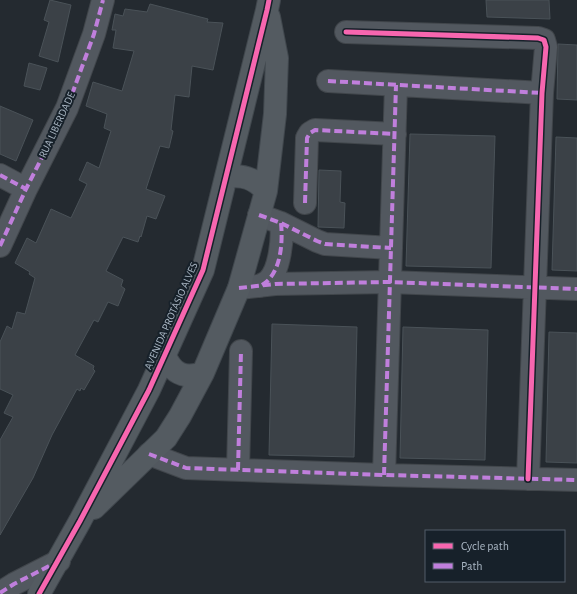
<svg xmlns="http://www.w3.org/2000/svg" width="577" height="594" font-family="'Alegreya Sans',sans-serif">
<style>
.building{fill:#3b4147;stroke:#4a5258}
.lines{fill:none;stroke-linecap:round;stroke-linejoin:round}
.minor-casing{stroke:#41464b;stroke-width:24}
.primary-casing{stroke:#40474d;stroke-width:24}
.minor{stroke:#52585f;stroke-width:22}
.primary{stroke:#545b61;stroke-width:22}
.quiet{stroke:#c07fdc;stroke-width:4;stroke-dasharray:8 4;stroke-linecap:butt}
.cycleway-casing{stroke:#17212a;stroke-width:8}
.cycleway{stroke:#f766af;stroke-width:5}
.labels{text-anchor:middle;dominant-baseline:central;stroke-width:4;stroke-linejoin:round;paint-order:stroke}
.street-label{font-size:11px;fill:#aab7c4;stroke:#17212a}
</style>
<rect width="100%" height="100%" fill="#242a30"/>
<path class="building" d="M 50,0 L 71,5 L 58,62 L 39,56 L 49,22 L 44,20 Z
M 486,0 L 549,0 L 550,19 L 487,17 Z
M 150,4 L 208,19 L 207,22 L 223,23 L 213,70 L 192,66 L 189,97 L 175,95 L 171,130 L 173,131 L 169,148 L 160,146 L 146,189 L 165,196 L 156,219 L 147,216 L 141,237 L 140,236 L 138,242 L 123,237 L 106,271 L 123,280 L 121,286 L 125,289 L 118,306 L 108,302 L 98,322 L 94,320 L 75,355 L 94,366 L 93,369 L 95,371 L 84,390 L 81,388 L 80,391 L 77,389 L 52,435 L 33,478 L 0,535 L 0,440 L 13,417 L 4,413 L 13,395 L 0,389 L 0,342 L 7,326 L 12,329 L 17,312 L 25,314 L 35,278 L 29,274 L 30,272 L 15,263 L 27,238 L 36,243 L 51,209 L 71,218 L 87,184 L 79,180 L 87,162 L 99,168 L 111,131 L 104,128 L 107,114 L 86,106 L 93,82 L 122,91 L 134,51 L 113,48 L 116,30 L 112,30 L 115,14 L 123,16 L 125,9 L 147,12 Z
M 558,44 L 577,45 L 577,100 L 557,99 Z
M 29,63 L 47,68 L 40,90 L 24,86 Z
M 0,106 L 33,120 L 16,161 L 0,154 Z
M 410,134 L 495,136 L 491,268 L 406,266 Z
M 556,137 L 577,138 L 577,271 L 552,270 Z
M 319,170 L 341,171 L 340,202 L 345,203 L 344,228 L 318,227 Z
M 272,324 L 357,327 L 354,457 L 269,455 Z
M 403,327 L 488,330 L 485,460 L 400,458 Z
M 549,332 L 577,333 L 577,463 L 546,462 Z"/>
<g class="lines">
<g class="minor-casing">
<path id="minor" d="M 346,32 L 538,38 L 544,40 L 546,47 L 542,93 L 528,479
M 328,81 L 542,93
M 0,175 L 26,189
M 305,203 L 307,138 L 310,133 L 315,130 L 395,134
M 259,215 L 281,223 L 317,241 L 325,244 L 391,248
M 0,246 L 26,189 L 67,108 L 94,34 L 103,0
M 260,286 C 262,284 266,283 268,281 C 280,270 283,238 281,223
M 239,288 L 275,284 L 389,282 L 577,289
M 149,454 L 186,468 L 384,475 L 577,480
M 238,470 L 241,351
M 384,475 L 396,85
M 0,593 L 14,584 L 59,561"/>
</g>
<g class="primary-casing">
<path id="primary" d="M 227,177 C 243,174 255,179 266,191
M 165,356 C 173,374 184,379 203,373
M 94,508 L 166,438 L 180,416 L 203,373 L 239,288 L 266,191 L 275,114 L 277,58 L 269,17
M 39,594 L 80,521 L 149,390 L 203,270 L 267,10 L 269,0"/>
</g>
<use href="#minor" class="minor"/>
<use href="#primary" class="primary"/>
<path class="quiet" d="M 328,81 L 542,93
M 0,175 L 26,189
M 305,203 L 307,138 L 310,133 L 315,130 L 395,134
M 259,215 L 281,223 L 317,241 L 325,244 L 391,248
M 0,246 L 26,189 L 67,108 L 94,34 L 103,0
M 262,285 C 281,274 283,243 281,223
M 239,288 L 275,284 L 389,282 L 577,289
M 149,454 L 186,468 L 384,475 L 577,480
M 238,470 L 241,351
M 384,475 L 396,85
M 0,593 L 14,584 L 55,563"/>
<g class="cycleway-casing">
<path id="cycleway" d="M 346,32 L 538,38 L 544,40 L 546,47 L 542,93 L 528,479
M 39,594 L 80,521 L 149,390 L 203,270 L 267,10 L 269,0"/>
</g>
<use href="#cycleway" class="cycleway"/>
</g>
<g class="labels">
<g class="street-label">
<text transform="translate(57 125) rotate(-65)">RUA LIBERDADE</text>
<text transform="translate(171 316) rotate(-66)">AVENIDA PROTÁSIO ALVES</text>
</g>
</g>
<rect x="425" y="530" width="140" height="52" fill="#17212a" stroke="#525d68"/>
<rect x="433" y="543" width="20" height="6" fill="#f766af" stroke="#525d68"/>
<text x="461" y="550" font-size="12" fill="#aab7c4">Cycle path</text>
<rect x="433" y="563" width="20" height="6" fill="#c07fdc" stroke="#525d68"/>
<text x="461" y="570" font-size="12" fill="#aab7c4">Path</text>
</svg>
